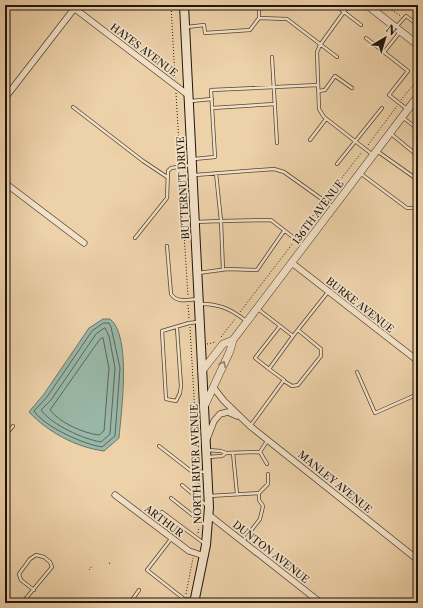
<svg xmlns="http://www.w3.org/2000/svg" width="423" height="608" font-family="'Libre Caslon Text',serif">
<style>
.water{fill:#99b7a7;stroke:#687669}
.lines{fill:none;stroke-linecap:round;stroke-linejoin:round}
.shore{stroke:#5c665a;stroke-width:1}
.service-casing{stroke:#524433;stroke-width:4}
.minor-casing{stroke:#524433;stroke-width:7}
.tertiary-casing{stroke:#524433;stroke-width:8}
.secondary-casing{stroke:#1f150c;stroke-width:10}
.path{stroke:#1f150c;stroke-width:1;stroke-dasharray:1 2;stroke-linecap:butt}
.service{stroke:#f3e1c7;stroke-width:2.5}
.minor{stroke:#f3e1c7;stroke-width:5.5}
.tertiary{stroke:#f3e1c7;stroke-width:7}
.secondary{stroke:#f3e1c7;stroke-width:8}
.oneway{stroke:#948573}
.labels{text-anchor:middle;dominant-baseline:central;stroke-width:3.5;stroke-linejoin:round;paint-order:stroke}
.street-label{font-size:10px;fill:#1f150c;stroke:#f3e1c7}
</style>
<rect width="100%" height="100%" fill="#edd1a9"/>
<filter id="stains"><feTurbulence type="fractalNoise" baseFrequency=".005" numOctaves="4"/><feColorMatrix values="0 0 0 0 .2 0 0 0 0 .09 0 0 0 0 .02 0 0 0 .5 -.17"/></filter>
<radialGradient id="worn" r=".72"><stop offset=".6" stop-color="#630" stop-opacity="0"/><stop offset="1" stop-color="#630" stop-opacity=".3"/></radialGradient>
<path class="water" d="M 103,319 L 110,319 C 132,336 121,413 119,438 L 104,451 C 75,447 48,432 29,412 L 44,394 L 89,328 Z"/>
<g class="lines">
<path class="shore" d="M 104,323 L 109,323 L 111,327 L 120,368 L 115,436 L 102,447 C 83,444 45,427 34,411 L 47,397 L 92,331 Z
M 105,328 L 109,336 L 115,368 L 110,434 L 101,442 C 83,439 52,425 41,410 L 51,400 L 96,334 Z
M 103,338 L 109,368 L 104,431 L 99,435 C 83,433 60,423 50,410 L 100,339 Z"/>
<g class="service-casing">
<path id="service" d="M 259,5 L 259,18 L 287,19 L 337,57
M 335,5 L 361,25
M 349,5 L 320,45 L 317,52 L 319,109 L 324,117 L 373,155
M 375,11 L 380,5
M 187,27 L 204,25 L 205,33 L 250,30 L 259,18
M 396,27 L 406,16 L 418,25
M 366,38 L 408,71 L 389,95 L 407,109
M 384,52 L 400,32
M 272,57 L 277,143
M 319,91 L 325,90 L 335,76 L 352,88
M 191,101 L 212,99
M 412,104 L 418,109
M 73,107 L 143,161 L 167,177
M 212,108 L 275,104
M 402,117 L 418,129
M 390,133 L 418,156
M 310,140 L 326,119
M 377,151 L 418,180
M 194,159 L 215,157 L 211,90 L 318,85
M 337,164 L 382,108
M 360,173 L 407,208 L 415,208 L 418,206
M 195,175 L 274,169 L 284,172 L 333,207
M 195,222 L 221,221 L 216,173
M 135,238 L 167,198 L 168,171 L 171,168 L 191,165
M 167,246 L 171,294 C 177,303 187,300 198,299
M 223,270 L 221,221 L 271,220 L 303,245
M 198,273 L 228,269 L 257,270 L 284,231
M 199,304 C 218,303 231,309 246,321
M 177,328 L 181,386 L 180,393 L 176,401 L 166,399 L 162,331 L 189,323 L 198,322
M 293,336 L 328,292
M 269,369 L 255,358 L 280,326
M 357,372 L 375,413 L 418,394
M 284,381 L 292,386 L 298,385 L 321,356 L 321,349 L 298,330
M 251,425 L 284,380 L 269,369 L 293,336 L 258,309
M 5,436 L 13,426
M 159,446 L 191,471 L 206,472
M 207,450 L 221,451 L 226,453 L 260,452
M 260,452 L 267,441
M 260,452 L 267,464
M 233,453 L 237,494
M 208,457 L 222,456 L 226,453
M 182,485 L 206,505
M 209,496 L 259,493 L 268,484 L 268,474
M 171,498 L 205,525
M 162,512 L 205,544
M 171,539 L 147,570 L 184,599 L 193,600
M 243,541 L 260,519 L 263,506 L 259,500 L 259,493
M 22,603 L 52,567 L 50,562 L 44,557 L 36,555 L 30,559 L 19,574 L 21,580 L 34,590
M 130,603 L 139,590"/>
</g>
<g class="minor-casing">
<path id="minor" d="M 70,5 L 188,95
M 5,98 L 77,5
M 5,183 L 84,243
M 292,263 L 418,361
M 213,387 L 224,401 L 250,426 L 418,560
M 207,439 L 214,421 L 220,414 L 228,412 L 237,416
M 115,495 L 189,551 L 204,556
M 209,515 L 321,603"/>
</g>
<g class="tertiary-casing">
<path id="tertiary" d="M 367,5 L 418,45
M 202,371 L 223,344 L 233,340
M 205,405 L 230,351 L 233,340 L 418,96"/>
</g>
<g class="secondary-casing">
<path id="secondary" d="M 184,5 L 209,507 L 206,545 L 194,603"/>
</g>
<path class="path" d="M 171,5 L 175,78
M 384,5 L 401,16
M 176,93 L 180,162
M 401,100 L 418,79
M 368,145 L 397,106
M 180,171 L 188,296
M 327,197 L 362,152
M 298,235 L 322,204
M 188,305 L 189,318
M 240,312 L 293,243
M 190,327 L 198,467
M 221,337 L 235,319
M 207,344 L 216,342
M 199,477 L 199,493
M 200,507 L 200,515
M 198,533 L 199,527
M 109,563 L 111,564
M 89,570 L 92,566
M 186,594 L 193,558"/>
<use href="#service" class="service"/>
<use href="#minor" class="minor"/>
<use href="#tertiary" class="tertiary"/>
<use href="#secondary" class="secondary"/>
</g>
<defs><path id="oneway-chevron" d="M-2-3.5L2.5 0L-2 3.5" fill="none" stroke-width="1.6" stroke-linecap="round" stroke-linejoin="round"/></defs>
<use class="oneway" href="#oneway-chevron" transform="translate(223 364) rotate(-65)"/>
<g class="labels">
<g class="street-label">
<text transform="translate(144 50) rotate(37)">HAYES AVENUE</text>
<text transform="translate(183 188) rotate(-93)">BUTTERNUT DRIVE</text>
<text transform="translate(318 212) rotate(-53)">136TH AVENUE</text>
<text transform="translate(360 305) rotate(38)">BURKE AVENUE</text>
<text transform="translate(196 464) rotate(-92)">NORTH RIVER AVENUE</text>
<text transform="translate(335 482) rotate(39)">MANLEY AVENUE</text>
<text transform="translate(164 521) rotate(37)">ARTHUR</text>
<text transform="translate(271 552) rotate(38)">DUNTON AVENUE</text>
</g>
</g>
<rect width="423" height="608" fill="none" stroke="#edd1a9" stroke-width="20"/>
<rect x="6" y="6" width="411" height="596" fill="none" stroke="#1f150c" stroke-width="2"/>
<rect x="10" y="10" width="403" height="588" fill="none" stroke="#1f150c"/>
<g transform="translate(385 38) rotate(38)" stroke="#f3e1c7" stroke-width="3" paint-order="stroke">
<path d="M0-3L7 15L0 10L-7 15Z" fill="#1f150c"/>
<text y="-6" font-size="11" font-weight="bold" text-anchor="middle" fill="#1f150c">N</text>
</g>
<rect width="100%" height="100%" filter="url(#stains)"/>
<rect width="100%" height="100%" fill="url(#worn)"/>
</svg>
